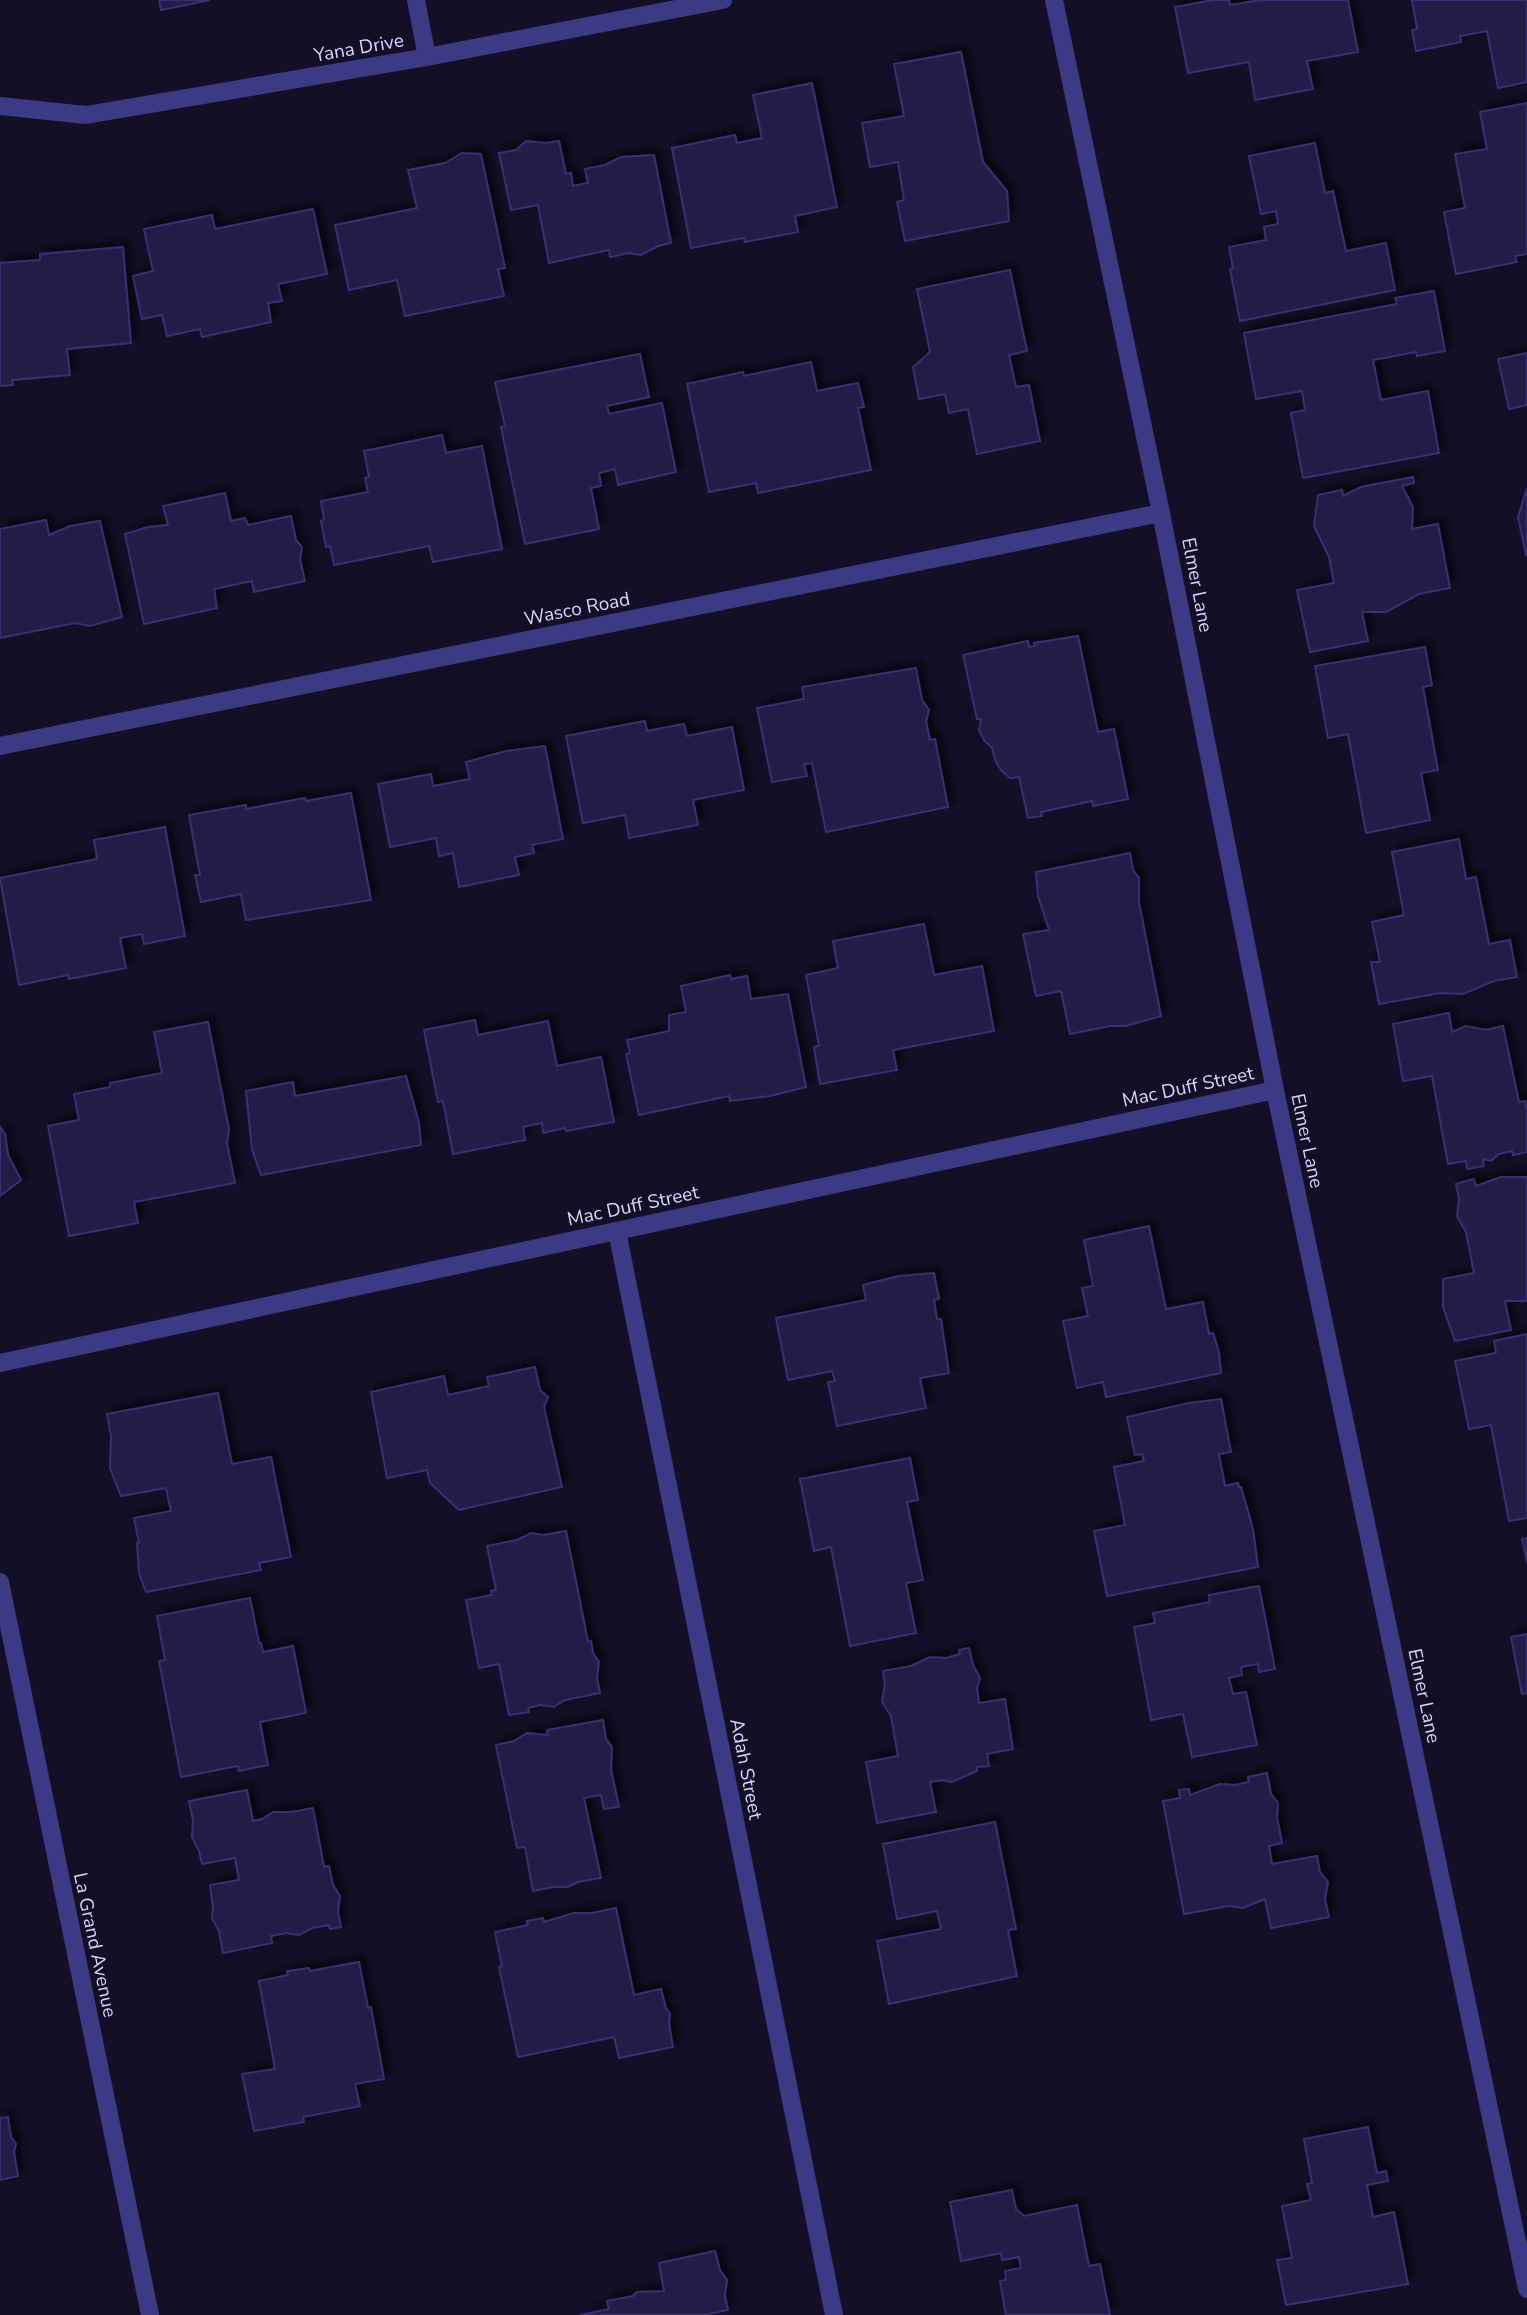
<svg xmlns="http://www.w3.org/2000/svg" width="1527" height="2315" font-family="'Nunito Sans',sans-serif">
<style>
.building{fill:#241b47;stroke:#3b2d73;stroke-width:2;filter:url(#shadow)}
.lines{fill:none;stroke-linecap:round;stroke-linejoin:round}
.minor{stroke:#3d3a85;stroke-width:18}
.labels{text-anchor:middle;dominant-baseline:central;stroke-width:7;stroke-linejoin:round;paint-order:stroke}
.street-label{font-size:19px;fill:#d9d4ff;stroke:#130f26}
</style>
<defs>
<filter id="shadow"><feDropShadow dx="6" dy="-6" stdDeviation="3.5" flood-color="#0009"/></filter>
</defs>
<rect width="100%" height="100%" fill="#130f26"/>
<path class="building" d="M 159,0 L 210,0 L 161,10 Z
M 1213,0 L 1229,0 L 1230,5 L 1261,0 L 1348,0 L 1358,52 L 1307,61 L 1313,89 L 1255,100 L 1249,62 L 1188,73 L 1175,7 Z
M 1412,0 L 1527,0 L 1527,82 L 1498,88 L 1487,31 L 1460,36 L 1461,42 L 1416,51 L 1412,30 L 1417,29 Z
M 961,52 L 983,162 L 1007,191 L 1009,221 L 905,241 L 897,202 L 904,200 L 898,162 L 870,167 L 862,123 L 904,116 L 894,64 Z
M 812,83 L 837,207 L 795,216 L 798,232 L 745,242 L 744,238 L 691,248 L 672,148 L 735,135 L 737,143 L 762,138 L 753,95 Z
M 1527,103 L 1527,254 L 1515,256 L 1517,262 L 1456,274 L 1444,212 L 1465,208 L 1455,154 L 1487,149 L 1480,112 Z
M 526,141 L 546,143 L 559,141 L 566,174 L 571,173 L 573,186 L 588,183 L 585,169 L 605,165 L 621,157 L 654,155 L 671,243 L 658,246 L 641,255 L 629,253 L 610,257 L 609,250 L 549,263 L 538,205 L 511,210 L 499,153 L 516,150 Z
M 1315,143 L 1325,193 L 1333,191 L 1346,251 L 1386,243 L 1395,290 L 1240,321 L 1230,269 L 1233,268 L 1229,247 L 1266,240 L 1264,227 L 1278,224 L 1276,211 L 1261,214 L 1249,156 Z
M 462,153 L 481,154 L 505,268 L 498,269 L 504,296 L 405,316 L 397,280 L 349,290 L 335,225 L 417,208 L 408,170 L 445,163 Z
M 313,209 L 327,274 L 278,284 L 282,301 L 268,303 L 271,322 L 202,337 L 200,329 L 167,336 L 162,315 L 142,319 L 133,276 L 153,271 L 144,229 L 212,215 L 215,229 Z
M 123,247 L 131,343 L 67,349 L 70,375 L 12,380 L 13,385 L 0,386 L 0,263 L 40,260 L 40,254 Z
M 1010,270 L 1027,351 L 1009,355 L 1016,387 L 1029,385 L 1040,441 L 977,454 L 968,409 L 949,413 L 945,394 L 919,399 L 913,367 L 930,352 L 917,289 Z
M 1434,291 L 1445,351 L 1417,356 L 1416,352 L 1373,360 L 1381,400 L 1428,391 L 1439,453 L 1303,478 L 1291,413 L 1305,410 L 1302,391 L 1256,399 L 1244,333 L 1397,304 L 1395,298 Z
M 1527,353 L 1527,405 L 1509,409 L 1498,359 Z
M 640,354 L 649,397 L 607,406 L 609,414 L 662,403 L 676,472 L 618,485 L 615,469 L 599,473 L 601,486 L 591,488 L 599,529 L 525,544 L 501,427 L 505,426 L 495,382 Z
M 811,362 L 817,391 L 858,383 L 864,407 L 858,408 L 871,470 L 758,493 L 756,483 L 709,492 L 687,384 L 743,372 L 744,376 Z
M 442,435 L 446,453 L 482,446 L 502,549 L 433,562 L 429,546 L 334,565 L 330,546 L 326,547 L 321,521 L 324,519 L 321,501 L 368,492 L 365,478 L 369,477 L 364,451 Z
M 1413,477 L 1414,483 L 1402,486 L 1413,507 L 1412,529 L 1438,524 L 1450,588 L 1419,594 L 1386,612 L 1362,612 L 1368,641 L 1310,652 L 1297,590 L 1334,583 L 1329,557 L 1314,526 L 1318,495 L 1342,490 L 1343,496 L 1361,487 Z
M 1527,488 L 1527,555 L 1526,555 L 1518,517 Z
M 225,493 L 231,521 L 245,518 L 248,525 L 291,516 L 296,540 L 302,547 L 300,559 L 305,581 L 254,592 L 252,581 L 214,589 L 217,608 L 144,624 L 125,534 L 148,527 L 168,525 L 163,506 Z
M 46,520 L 49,535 L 70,526 L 100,521 L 122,617 L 90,626 L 75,623 L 0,638 L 0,529 Z
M 1078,636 L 1098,732 L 1114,729 L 1128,799 L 1093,806 L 1092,801 L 1041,812 L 1042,816 L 1028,818 L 1019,777 L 1010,778 L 1002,771 L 996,762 L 992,748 L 984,740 L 979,730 L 981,719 L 977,719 L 963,655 L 1028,641 L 1029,647 L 1035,646 L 1034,643 Z
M 1425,647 L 1432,685 L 1423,687 L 1438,770 L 1421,773 L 1430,820 L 1366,833 L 1348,734 L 1328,738 L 1315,666 Z
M 916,668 L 922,700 L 929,710 L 926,721 L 930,740 L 935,739 L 948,807 L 826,832 L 812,763 L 804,764 L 807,776 L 772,782 L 757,708 L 804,699 L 802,687 Z
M 645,721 L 647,731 L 684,724 L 687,736 L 732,727 L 744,790 L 693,800 L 698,825 L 629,838 L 625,815 L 583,823 L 566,736 Z
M 545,746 L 563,839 L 532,845 L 534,853 L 515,857 L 519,875 L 459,887 L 453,853 L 439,856 L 436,838 L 390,847 L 378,784 L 431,774 L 433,786 L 470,779 L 466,762 L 506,751 Z
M 351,793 L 371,900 L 246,920 L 241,894 L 201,902 L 195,875 L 200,875 L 189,815 L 246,805 L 246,809 L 305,798 L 306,801 Z
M 165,827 L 185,936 L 144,944 L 142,934 L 120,938 L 126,968 L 69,979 L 68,975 L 19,985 L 0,878 L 97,859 L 94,840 Z
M 1459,839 L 1466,879 L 1476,877 L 1489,944 L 1510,940 L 1517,977 L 1494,981 L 1463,994 L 1440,993 L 1379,1004 L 1371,962 L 1380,962 L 1372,922 L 1404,915 L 1392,852 Z
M 1130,853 L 1133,870 L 1139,878 L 1139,902 L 1161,1016 L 1126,1026 L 1110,1026 L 1070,1034 L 1061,991 L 1036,996 L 1023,934 L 1049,930 L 1038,896 L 1036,872 Z
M 924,924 L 934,975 L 982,966 L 994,1031 L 893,1050 L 897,1070 L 820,1084 L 814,1047 L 819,1046 L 806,975 L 838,968 L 833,941 Z
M 730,975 L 731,979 L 747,976 L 751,999 L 788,994 L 806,1087 L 770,1096 L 730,1101 L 729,1096 L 639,1115 L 626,1054 L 630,1053 L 627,1040 L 669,1031 L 669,1015 L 686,1012 L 681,986 Z
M 1449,1013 L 1452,1032 L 1466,1026 L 1486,1030 L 1503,1026 L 1519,1102 L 1525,1101 L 1527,1113 L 1527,1152 L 1513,1155 L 1512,1151 L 1499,1154 L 1491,1161 L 1483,1159 L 1484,1166 L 1467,1169 L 1466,1161 L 1448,1164 L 1432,1076 L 1403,1081 L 1393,1024 Z
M 475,1020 L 478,1035 L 548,1021 L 557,1066 L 601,1057 L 614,1122 L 566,1131 L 565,1128 L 543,1133 L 542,1123 L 523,1127 L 525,1140 L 453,1154 L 443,1101 L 438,1102 L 424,1030 Z
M 208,1022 L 229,1129 L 227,1143 L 235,1183 L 134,1202 L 138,1223 L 69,1236 L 48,1126 L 79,1120 L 74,1094 L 110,1087 L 110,1083 L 162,1073 L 154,1032 Z
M 406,1076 L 419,1123 L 421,1145 L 261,1175 L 252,1149 L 246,1091 L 293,1082 L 295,1096 Z
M 0,1127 L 5,1134 L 8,1155 L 21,1180 L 0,1196 Z
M 1501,1177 L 1527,1177 L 1527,1301 L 1505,1301 L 1511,1330 L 1455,1341 L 1443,1307 L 1443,1279 L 1474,1273 L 1466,1232 L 1457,1216 L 1459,1198 L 1456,1184 L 1474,1179 L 1476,1186 Z
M 1149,1226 L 1166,1309 L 1203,1302 L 1209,1334 L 1213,1333 L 1219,1352 L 1221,1373 L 1106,1397 L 1103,1382 L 1077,1388 L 1063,1321 L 1088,1316 L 1082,1288 L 1093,1286 L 1084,1240 Z
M 934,1273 L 939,1299 L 934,1300 L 937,1319 L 941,1319 L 949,1373 L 920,1378 L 926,1408 L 837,1426 L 828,1382 L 835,1381 L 832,1371 L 788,1380 L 776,1318 L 866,1300 L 863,1285 L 899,1276 Z
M 1527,1334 L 1527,1518 L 1509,1521 L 1491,1425 L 1469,1429 L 1455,1361 L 1496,1353 L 1494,1341 Z
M 535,1367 L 540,1390 L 548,1397 L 544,1407 L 562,1487 L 459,1510 L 430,1483 L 427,1470 L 387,1478 L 371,1392 L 444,1376 L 448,1395 L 489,1386 L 487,1377 Z
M 218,1393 L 232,1464 L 271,1457 L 291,1557 L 259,1563 L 261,1570 L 146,1592 L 139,1573 L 137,1543 L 139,1543 L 134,1518 L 171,1511 L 166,1488 L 121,1496 L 110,1468 L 111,1436 L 107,1414 Z
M 1221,1399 L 1231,1452 L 1219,1454 L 1225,1486 L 1238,1483 L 1239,1487 L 1241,1487 L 1253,1529 L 1258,1567 L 1107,1596 L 1094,1531 L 1125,1525 L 1114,1467 L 1144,1461 L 1142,1454 L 1135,1455 L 1127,1417 L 1189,1403 Z
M 910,1458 L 918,1500 L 907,1502 L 923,1580 L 906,1583 L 916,1633 L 850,1646 L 831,1547 L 814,1551 L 800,1479 Z
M 566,1531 L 588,1642 L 591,1641 L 593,1653 L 599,1662 L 597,1678 L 600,1693 L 565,1700 L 554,1707 L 540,1705 L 528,1708 L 529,1712 L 509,1715 L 499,1664 L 479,1668 L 466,1600 L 492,1595 L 491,1591 L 496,1590 L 487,1546 L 517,1540 L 531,1533 L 544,1535 Z
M 1527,1538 L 1527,1563 L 1522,1539 Z
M 1259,1586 L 1275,1669 L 1259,1672 L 1258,1664 L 1241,1667 L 1242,1675 L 1229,1678 L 1233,1694 L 1246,1692 L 1257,1745 L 1192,1757 L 1183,1714 L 1151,1720 L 1134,1627 L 1155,1623 L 1153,1613 L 1210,1602 L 1209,1595 Z
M 250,1598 L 259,1643 L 261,1643 L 263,1652 L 293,1646 L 306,1713 L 260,1722 L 268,1765 L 239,1771 L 238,1766 L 181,1777 L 159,1661 L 165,1660 L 157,1616 Z
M 1527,1634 L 1527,1693 L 1522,1694 L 1511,1637 Z
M 969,1648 L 973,1665 L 980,1678 L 977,1688 L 979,1703 L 1005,1699 L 1013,1749 L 987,1754 L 989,1766 L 977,1767 L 977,1771 L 952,1782 L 942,1780 L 930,1782 L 936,1812 L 877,1823 L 866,1762 L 898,1756 L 891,1716 L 882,1702 L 885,1684 L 883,1671 L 911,1666 L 930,1657 L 946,1658 L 960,1654 L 959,1650 Z
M 603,1720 L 606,1739 L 612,1747 L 611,1769 L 619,1807 L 604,1809 L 601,1795 L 584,1798 L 601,1878 L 578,1882 L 568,1887 L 553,1887 L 533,1891 L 525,1847 L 517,1848 L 496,1745 L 514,1741 L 527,1733 L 548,1735 L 547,1730 Z
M 1267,1773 L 1271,1794 L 1278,1803 L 1277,1817 L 1282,1843 L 1269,1846 L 1272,1864 L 1317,1856 L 1320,1872 L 1328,1882 L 1325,1899 L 1329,1917 L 1271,1928 L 1265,1899 L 1243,1908 L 1229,1906 L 1184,1914 L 1163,1801 L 1180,1798 L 1179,1790 L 1189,1789 L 1190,1795 L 1220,1784 L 1235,1785 L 1249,1782 L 1248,1777 Z
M 247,1790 L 253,1821 L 262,1819 L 273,1812 L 292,1812 L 313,1808 L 324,1867 L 329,1866 L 333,1885 L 340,1896 L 338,1912 L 341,1927 L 330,1929 L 329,1925 L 312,1928 L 299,1935 L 286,1933 L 271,1936 L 272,1943 L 223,1953 L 219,1931 L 212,1919 L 213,1907 L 210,1885 L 239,1880 L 235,1858 L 202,1864 L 199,1851 L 192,1837 L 193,1820 L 189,1801 Z
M 995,1822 L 1016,1929 L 1008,1930 L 1017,1976 L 889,2004 L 877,1941 L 941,1929 L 937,1911 L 897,1919 L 883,1844 Z
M 616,1908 L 634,1995 L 661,1989 L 666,2008 L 670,2014 L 669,2024 L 673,2047 L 619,2058 L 614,2037 L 518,2057 L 499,1967 L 502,1966 L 495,1932 L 528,1925 L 527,1921 L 543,1918 L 544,1922 L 574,1913 L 592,1913 Z
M 359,1962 L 368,2008 L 371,2007 L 384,2079 L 355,2084 L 360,2106 L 303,2117 L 304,2122 L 254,2131 L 242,2074 L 275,2069 L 259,1981 L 288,1975 L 287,1971 L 309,1968 L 310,1971 Z
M 8,2117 L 11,2137 L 16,2144 L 14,2152 L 18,2176 L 0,2180 L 0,2118 Z
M 1368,2127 L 1377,2173 L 1386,2171 L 1388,2181 L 1367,2185 L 1373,2217 L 1394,2212 L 1408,2284 L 1286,2305 L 1277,2260 L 1292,2258 L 1282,2206 L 1311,2200 L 1307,2184 L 1312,2183 L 1304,2139 Z
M 1012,2190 L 1016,2209 L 1024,2216 L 1077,2205 L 1089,2266 L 1100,2264 L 1110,2315 L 1006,2315 L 1000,2281 L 1006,2280 L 1005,2271 L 1021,2268 L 1019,2257 L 1002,2260 L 1001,2253 L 961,2261 L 950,2202 Z
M 715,2251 L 720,2270 L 727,2280 L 725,2296 L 728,2310 L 703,2315 L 580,2315 L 609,2309 L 607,2301 L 633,2296 L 637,2292 L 664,2291 L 659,2263 Z"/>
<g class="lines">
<path class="minor" d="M 416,0 L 427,57
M 1054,0 L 1161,513 L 1275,1090 L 1527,2289
M 0,106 L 86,115 L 427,57 L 723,0
M 0,746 L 1161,513
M 617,1231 L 834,2315
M 0,1363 L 1275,1090
M 0,1582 L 150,2315"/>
</g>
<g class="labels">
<g class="street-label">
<text transform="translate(359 48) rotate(-10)">Yana Drive</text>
<text transform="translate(1197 585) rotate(79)">Elmer Lane</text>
<text transform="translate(577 609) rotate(-11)">Wasco Road</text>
<text transform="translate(1188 1087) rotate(-12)">Mac Duff Street</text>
<text transform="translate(1307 1141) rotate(78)">Elmer Lane</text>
<text transform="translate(633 1206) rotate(-12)">Mac Duff Street</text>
<text transform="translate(1424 1696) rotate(78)">Elmer Lane</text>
<text transform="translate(746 1769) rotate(79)">Adah Street</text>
<text transform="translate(95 1945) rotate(78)">La Grand Avenue</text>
</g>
</g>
</svg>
